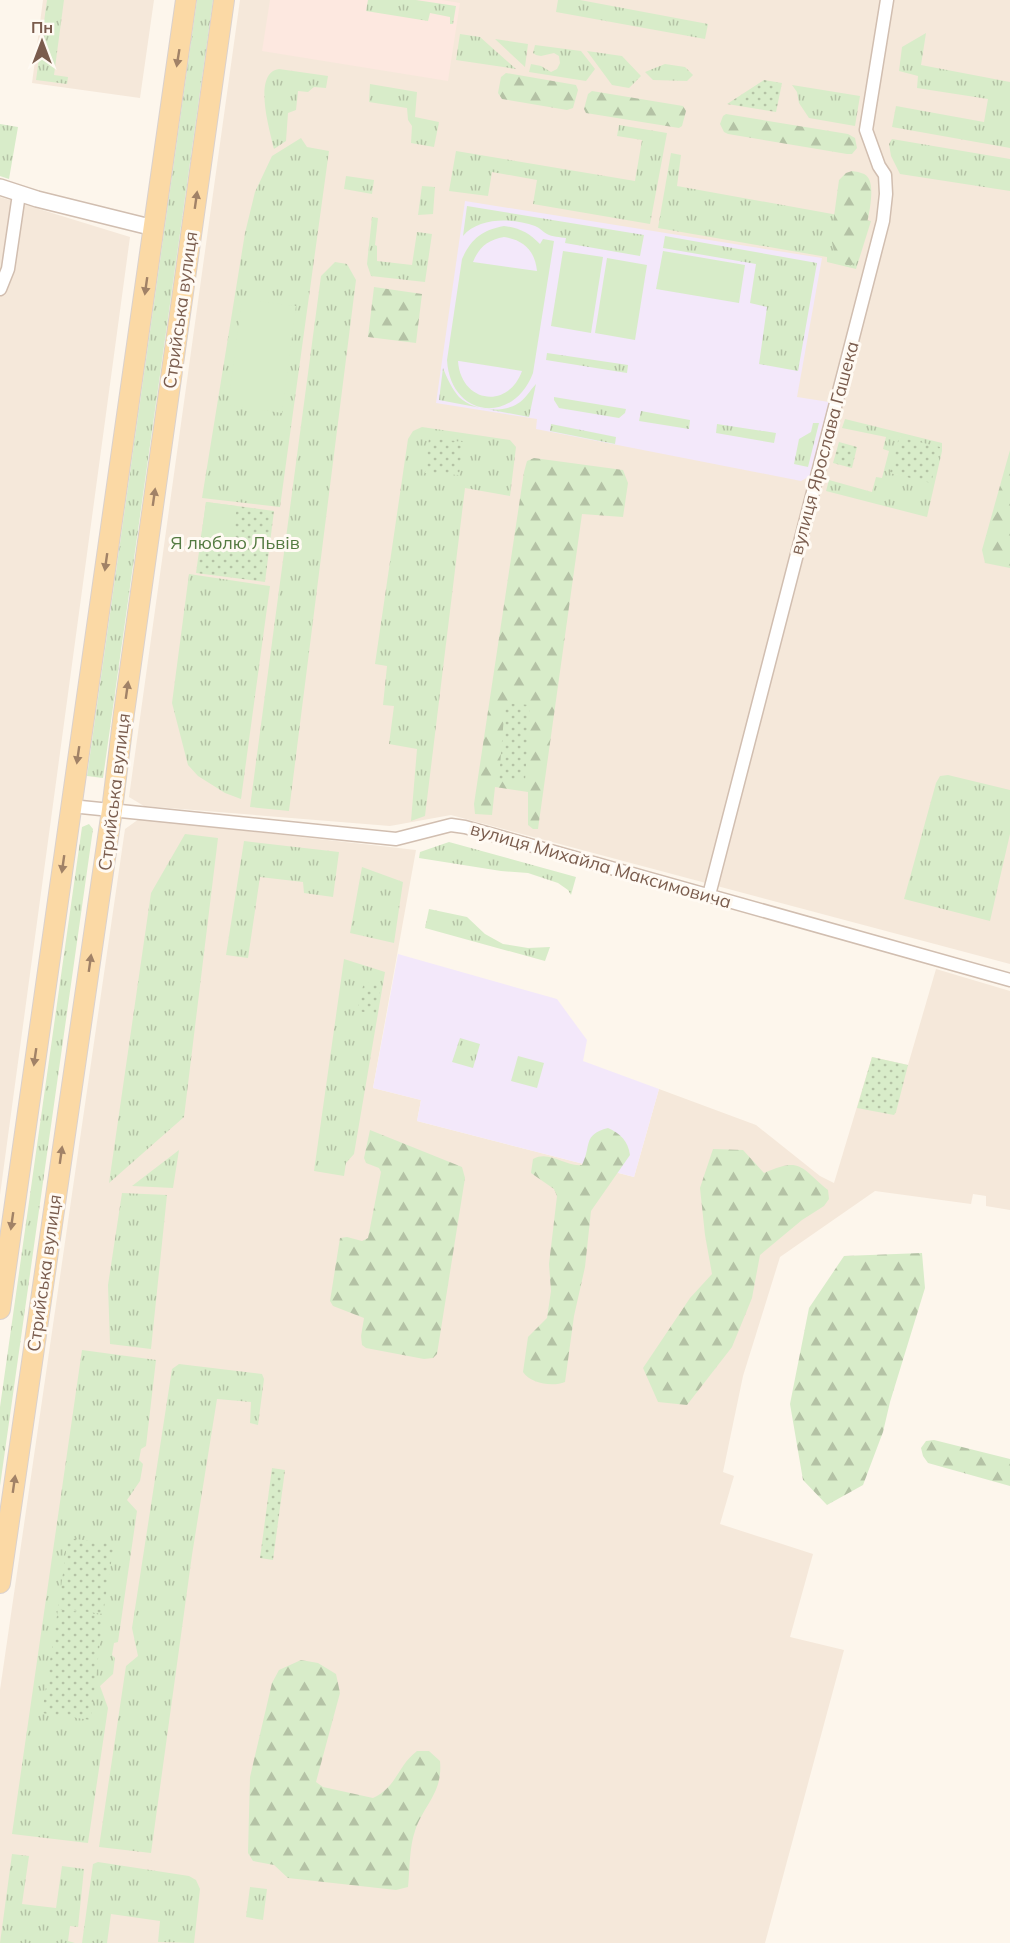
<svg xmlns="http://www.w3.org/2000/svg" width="1010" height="1943" font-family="Mulish,sans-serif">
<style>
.residential{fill:#f5e8da}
.commercial{fill:#fde8e0}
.education{fill:#f3e8fa}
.grass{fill:url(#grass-tufts);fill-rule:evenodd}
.forest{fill:url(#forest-firs)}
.park{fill:url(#park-dots)}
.pitch{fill:#d8ecc9;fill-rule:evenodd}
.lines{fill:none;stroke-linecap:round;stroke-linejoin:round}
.minor-casing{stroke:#d1beb0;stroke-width:15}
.tertiary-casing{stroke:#d1beb0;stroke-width:18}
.primary-casing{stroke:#dad1cd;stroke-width:22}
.minor{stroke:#fff;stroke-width:12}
.tertiary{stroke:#fff;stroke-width:15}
.primary{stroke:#fbd9a5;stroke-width:20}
.oneway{fill:#a18267}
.labels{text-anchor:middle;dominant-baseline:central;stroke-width:6;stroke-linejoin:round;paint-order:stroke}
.street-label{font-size:18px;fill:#7a5c4d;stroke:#fffaf3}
.park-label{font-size:18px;fill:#537a41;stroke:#fffaf3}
</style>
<defs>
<pattern id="grass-tufts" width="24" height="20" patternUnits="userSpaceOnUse" patternTransform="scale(1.5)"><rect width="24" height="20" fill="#d8ecc9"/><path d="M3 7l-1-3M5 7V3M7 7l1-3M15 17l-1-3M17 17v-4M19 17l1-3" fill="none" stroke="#b4c2a5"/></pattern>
<pattern id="forest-firs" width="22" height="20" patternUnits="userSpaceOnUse" patternTransform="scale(1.5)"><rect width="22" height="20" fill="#d8ecc9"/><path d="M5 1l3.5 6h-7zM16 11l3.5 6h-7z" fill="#b4c2a5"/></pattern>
<pattern id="park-dots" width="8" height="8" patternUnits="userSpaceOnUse" patternTransform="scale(1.5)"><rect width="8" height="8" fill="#d8ecc9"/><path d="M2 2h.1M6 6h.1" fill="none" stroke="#b4c2a5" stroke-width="1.8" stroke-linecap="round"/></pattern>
</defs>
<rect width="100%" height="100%" fill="#fdf6ec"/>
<path class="residential" d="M 43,0 L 154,0 L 140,98 L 32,83 Z
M 240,0 L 1010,0 L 1010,964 L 451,815 L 390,826 L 144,806 L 129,797 Z
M 0,197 L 130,237 L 0,1195 Z
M 139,819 L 416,850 L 373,1088 L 421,1100 L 417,1121 L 634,1177 L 659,1089 L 756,1125 L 820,1176 L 834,1183 L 872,1057 L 908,1065 L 936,969 L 1010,991 L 1010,1210 L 986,1206 L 986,1196 L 973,1194 L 971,1204 L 875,1191 L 780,1257 L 743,1376 L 723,1472 L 734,1476 L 720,1524 L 813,1554 L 790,1637 L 844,1650 L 765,1943 L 0,1943 L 0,1690 L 125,829 Z"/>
<path class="commercial" d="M 270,0 L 442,0 L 460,3 L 448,81 L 262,51 Z"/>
<path class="education" d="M 465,201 L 822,258 L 797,397 L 829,402 L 810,476 L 801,481 L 536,429 L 537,419 L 436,403 Z
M 398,954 L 557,999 L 587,1040 L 583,1061 L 659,1089 L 634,1177 L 417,1121 L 421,1100 L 373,1088 Z"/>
<path class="grass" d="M 47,0 L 64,0 L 54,75 L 68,77 L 67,84 L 36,80 Z
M 197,0 L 213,0 L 103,778 L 87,776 Z
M 368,0 L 416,0 L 456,6 L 453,24 L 450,24 L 450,17 L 430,13 L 428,21 L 366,11 Z
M 558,0 L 580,0 L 708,24 L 705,39 L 556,12 Z
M 926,33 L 921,65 L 1010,82 L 1010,148 L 892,127 L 896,106 L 984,122 L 988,99 L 917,88 L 918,76 L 899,71 L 902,47 Z
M 460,34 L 480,37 L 516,69 L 456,60 Z
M 495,39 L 528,44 L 525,67 Z
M 535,45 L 581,51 L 595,69 L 586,81 L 529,72 L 531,64 L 541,66 L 551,72 L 557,69 L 560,63 L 559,56 L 554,53 L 541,56 L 536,55 L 533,53 Z
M 587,51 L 622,56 L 641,76 L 629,88 L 612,85 Z
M 665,64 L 685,67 L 693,75 L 687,81 L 653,80 L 645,72 Z
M 279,69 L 328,76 L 326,88 L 314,87 L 308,92 L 298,91 L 296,110 L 288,113 L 286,141 L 274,149 C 270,131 252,73 279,69 Z
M 370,84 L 417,92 L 415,117 L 439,122 L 434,147 L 411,143 L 412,126 L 408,120 L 407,108 L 369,102 Z
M 792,85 L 860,96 L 855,126 L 809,118 L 799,103 L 797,92 Z
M 0,124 L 18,127 L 9,179 L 0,176 Z
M 619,125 L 667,133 L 650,224 L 533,204 L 537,180 L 492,172 L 488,196 L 449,191 L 456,151 L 635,181 L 642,140 L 617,136 Z
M 301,138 L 307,147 L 329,151 L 280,507 L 202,498 L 245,233 L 255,192 L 272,156 Z
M 892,139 L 1010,159 L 1010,191 L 900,174 L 891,156 L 889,144 Z
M 671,153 L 681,155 L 677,186 L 871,221 L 856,269 L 827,262 L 827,257 L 658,228 Z
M 346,176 L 374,180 L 372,194 L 344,189 Z
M 422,186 L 435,187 L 433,214 L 418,215 Z
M 467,206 L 644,235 L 640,256 L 565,243 L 566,238 C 560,237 552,237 547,234 C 543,232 540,228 535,226 C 513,218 479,217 463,236 Z
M 372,217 L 378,218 L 375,245 L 377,246 L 377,261 L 412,265 L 417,232 L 432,234 L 425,282 L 371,276 L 367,264 Z
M 665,236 L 817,263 L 798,371 L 759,364 L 767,307 L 750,303 L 756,264 L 663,248 Z
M 335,262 L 347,264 L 356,280 L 289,811 L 250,807 L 321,276 Z
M 547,353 L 628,365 L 627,373 L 546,360 Z
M 443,368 C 447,378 452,389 459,397 C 472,410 501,414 517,404 C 525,400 530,390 536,384 L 529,417 L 439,400 Z
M 554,397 L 626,409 L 625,413 L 619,418 L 559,408 L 554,400 Z
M 641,411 L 690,420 L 689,429 L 639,421 Z
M 845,419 L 942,443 L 942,451 L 927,517 L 826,491 L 829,480 L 872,492 L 876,477 L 882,478 L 889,451 L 883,449 L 886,437 L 842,428 ZM 900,437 L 931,482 L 891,473 Z
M 813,423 L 819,423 L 808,467 L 794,464 L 799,439 L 811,432 Z
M 551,424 L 616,437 L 615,444 L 550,431 Z
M 717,424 L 776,433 L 774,443 L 716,433 Z
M 422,427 L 510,440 L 516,447 L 510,496 L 465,488 L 425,816 L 411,821 L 417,749 L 389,744 L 394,706 L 383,705 L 387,666 L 375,664 L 408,439 L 413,431 Z
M 189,574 L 270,586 L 241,799 L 225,793 L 198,776 L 188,765 L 172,703 Z
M 948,775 L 1010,790 L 1010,834 L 990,921 L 904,899 L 936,783 L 940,776 Z
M 89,824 L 93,829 L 0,1486 L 0,1407 L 82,827 Z
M 185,834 L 218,838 L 184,1117 L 109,1183 L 151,893 Z
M 244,841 L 339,852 L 333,897 L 304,893 L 303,882 L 260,877 L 248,958 L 226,955 Z
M 449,842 L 576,877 L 571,895 L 568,890 L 558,883 L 528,873 L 501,871 L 419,858 L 420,852 Z
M 362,867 L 403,882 L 394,943 L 350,933 Z
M 429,909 L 467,917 L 485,934 L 503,944 L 528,948 L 550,947 L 545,961 L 425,928 Z
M 344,959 L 385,972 L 354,1154 L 346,1163 L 344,1176 L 314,1171 Z
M 460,1038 L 480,1044 L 473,1068 L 452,1062 Z
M 518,1056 L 544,1063 L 537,1088 L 511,1081 Z
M 179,1150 L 173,1188 L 132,1186 Z
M 122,1193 L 167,1195 L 151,1349 L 110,1344 L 108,1285 Z
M 82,1350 L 156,1360 L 146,1446 L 141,1449 L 139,1460 L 143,1464 L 140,1481 L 127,1500 L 137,1511 L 118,1642 L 114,1643 L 112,1655 L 115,1658 L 113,1674 L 100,1686 L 108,1708 L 88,1843 L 12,1834 Z
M 179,1364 L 262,1374 L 264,1379 L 258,1425 L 250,1423 L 251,1402 L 217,1399 L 192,1555 L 151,1853 L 99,1847 L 126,1666 L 138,1656 L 132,1628 L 172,1369 Z
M 12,1854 L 29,1856 L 22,1904 L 56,1908 L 62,1866 L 84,1869 L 78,1927 L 70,1926 L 68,1941 L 75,1943 L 0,1943 Z
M 98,1862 L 189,1876 L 196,1880 L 200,1889 L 194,1943 L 158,1942 L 160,1921 L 111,1914 L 107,1943 L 82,1943 L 93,1864 Z
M 250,1887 L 267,1889 L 263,1920 L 246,1917 Z"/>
<path class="forest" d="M 506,73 L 576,85 L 578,90 L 573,108 L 567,110 L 502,99 L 498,93 L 501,77 Z
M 592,91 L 683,106 L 686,111 L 682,126 L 679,128 L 586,113 L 584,109 L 588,94 Z
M 726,114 L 848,134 L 855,138 L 857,148 L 852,154 L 847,154 L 728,134 L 724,132 L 720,124 L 723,116 Z
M 852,171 C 859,172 866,173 869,179 C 877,195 862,243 857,260 L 852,265 L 846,265 L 835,256 L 831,238 L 839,180 L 846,173 Z
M 374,287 L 422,294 L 416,343 L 368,337 Z
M 1010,450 L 1010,568 L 985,563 L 982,550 Z
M 534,458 L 623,470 L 628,483 L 623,517 L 582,514 L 538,829 L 533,829 L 528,825 L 528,792 L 495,787 L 492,815 L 475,814 L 474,804 L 524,472 L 527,461 Z
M 608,1128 C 621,1134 628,1141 630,1155 L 591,1211 L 585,1267 L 574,1316 L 565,1382 C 553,1387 531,1384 523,1372 L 528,1337 L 547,1318 L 551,1291 L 549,1264 L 557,1196 L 554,1189 L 531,1173 L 533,1159 C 550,1150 565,1167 582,1165 C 592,1145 582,1135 608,1128 Z
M 370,1130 L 462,1167 L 465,1178 L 437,1354 L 433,1358 L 424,1359 L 366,1348 L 362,1345 L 361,1336 L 364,1318 L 333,1306 L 330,1301 L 340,1238 L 347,1237 L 362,1241 L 368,1238 L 381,1172 L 379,1168 L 366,1163 L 364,1158 Z
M 713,1149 L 743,1150 L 764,1173 C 801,1157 799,1166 828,1190 L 829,1199 L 824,1206 L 802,1220 L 760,1255 L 752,1298 L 732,1347 L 687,1405 L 658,1402 L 643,1368 L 690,1298 L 712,1274 L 705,1235 L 700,1188 Z
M 922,1253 L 925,1288 L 890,1402 L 883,1432 L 863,1485 L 827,1505 L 803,1480 L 790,1404 L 809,1308 L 844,1256 Z
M 934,1440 L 1010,1459 L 1010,1486 L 928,1463 L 923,1456 L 921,1448 L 926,1441 Z
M 301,1660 L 318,1663 L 336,1674 L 340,1693 L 316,1782 L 323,1787 L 373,1798 C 398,1786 397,1766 417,1751 L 429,1751 L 440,1761 C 443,1793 424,1804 415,1831 C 409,1848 410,1869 408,1887 L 396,1890 L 288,1878 L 274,1865 L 253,1861 L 248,1853 L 250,1777 L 272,1683 L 279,1670 Z"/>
<path class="park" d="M 764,80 L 782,83 L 776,112 L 727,104 Z
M 899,437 L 940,447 L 931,483 L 890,473 Z
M 429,438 L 463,442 L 459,475 L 425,473 Z
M 839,442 L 857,447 L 852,468 L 833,463 Z
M 206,502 L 274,511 L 265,582 L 196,573 Z
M 505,703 L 530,705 L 525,781 L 499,779 Z
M 364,982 L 381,985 L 376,1014 L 357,1011 Z
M 872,1057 L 908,1065 L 896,1112 L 894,1115 L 857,1108 Z
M 272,1468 L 285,1470 L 273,1560 L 260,1558 Z
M 68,1538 L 114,1544 L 103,1614 L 58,1608 Z
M 58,1609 L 103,1615 L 91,1720 L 42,1713 Z"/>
<path class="pitch" d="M 504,226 C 520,228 529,233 540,244 L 543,239 L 554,241 L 533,373 C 513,426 450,417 447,360 L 462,259 C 471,239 482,230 504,226 ZM 504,237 C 524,240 535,251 537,271 L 473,262 C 479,247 488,240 504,237 ZM 458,361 L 459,361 L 522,371 C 508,410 461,403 458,361 Z
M 563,251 L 603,257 L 591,333 L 551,326 Z
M 663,251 L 745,265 L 739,303 L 656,289 Z
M 607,258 L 647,265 L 635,340 L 595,333 Z
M 242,299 L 296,306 L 282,413 L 228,405 Z
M 206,502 L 237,506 L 232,543 L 201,538 Z"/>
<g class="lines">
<g class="minor-casing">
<path id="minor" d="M 0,289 L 8,269 L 19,194
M 71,806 L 396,839 L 451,825 L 465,827 L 1010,980
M 709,895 L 883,221 L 886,194 L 885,175 L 879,166 L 866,130 L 887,0"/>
</g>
<g class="tertiary-casing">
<path id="tertiary" d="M 0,187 L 37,199 L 154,228"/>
</g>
<g class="primary-casing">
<path id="primary" d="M 0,1309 L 186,0
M 0,1583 L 112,810 L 124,713 L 224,0"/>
</g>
<use href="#minor" class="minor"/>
<use href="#tertiary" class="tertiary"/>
<use href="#primary" class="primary"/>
</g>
<defs><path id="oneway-solid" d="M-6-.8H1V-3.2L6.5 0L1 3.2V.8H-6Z" transform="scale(1.5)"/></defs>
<g class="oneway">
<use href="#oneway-solid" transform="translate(178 58) rotate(99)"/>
<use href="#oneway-solid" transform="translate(196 200) rotate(-82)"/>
<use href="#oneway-solid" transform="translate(146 286) rotate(98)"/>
<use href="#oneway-solid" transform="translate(154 497) rotate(-82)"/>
<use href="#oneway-solid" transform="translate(106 562) rotate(98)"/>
<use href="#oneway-solid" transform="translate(127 690) rotate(-82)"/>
<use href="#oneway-solid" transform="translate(78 755) rotate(98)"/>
<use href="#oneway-solid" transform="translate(63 864) rotate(98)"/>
<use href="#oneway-solid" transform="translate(90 963) rotate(-82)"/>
<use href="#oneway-solid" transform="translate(35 1057) rotate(98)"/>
<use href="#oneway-solid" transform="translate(61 1155) rotate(-82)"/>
<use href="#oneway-solid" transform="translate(12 1221) rotate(98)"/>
<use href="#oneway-solid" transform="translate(14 1484) rotate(-82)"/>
</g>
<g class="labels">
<g class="street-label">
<text transform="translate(180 310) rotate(-82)">Стрийська вулиця</text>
<text transform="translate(824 448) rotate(-75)">вулиця Ярослава Гашека</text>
<text transform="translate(114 792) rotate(-83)">Стрийська вулиця</text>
<text transform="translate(601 865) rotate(16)">вулиця Михайла Максимовича</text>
<text transform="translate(44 1273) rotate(-82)">Стрийська вулиця</text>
</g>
<g class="park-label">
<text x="235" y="542">Я люблю Львів</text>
</g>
</g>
<g transform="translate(42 42)" stroke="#fffaf3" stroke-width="4.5" paint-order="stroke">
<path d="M0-4.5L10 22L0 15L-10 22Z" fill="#7a5c4d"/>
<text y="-9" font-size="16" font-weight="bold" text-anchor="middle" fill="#7a5c4d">Пн</text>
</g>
</svg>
